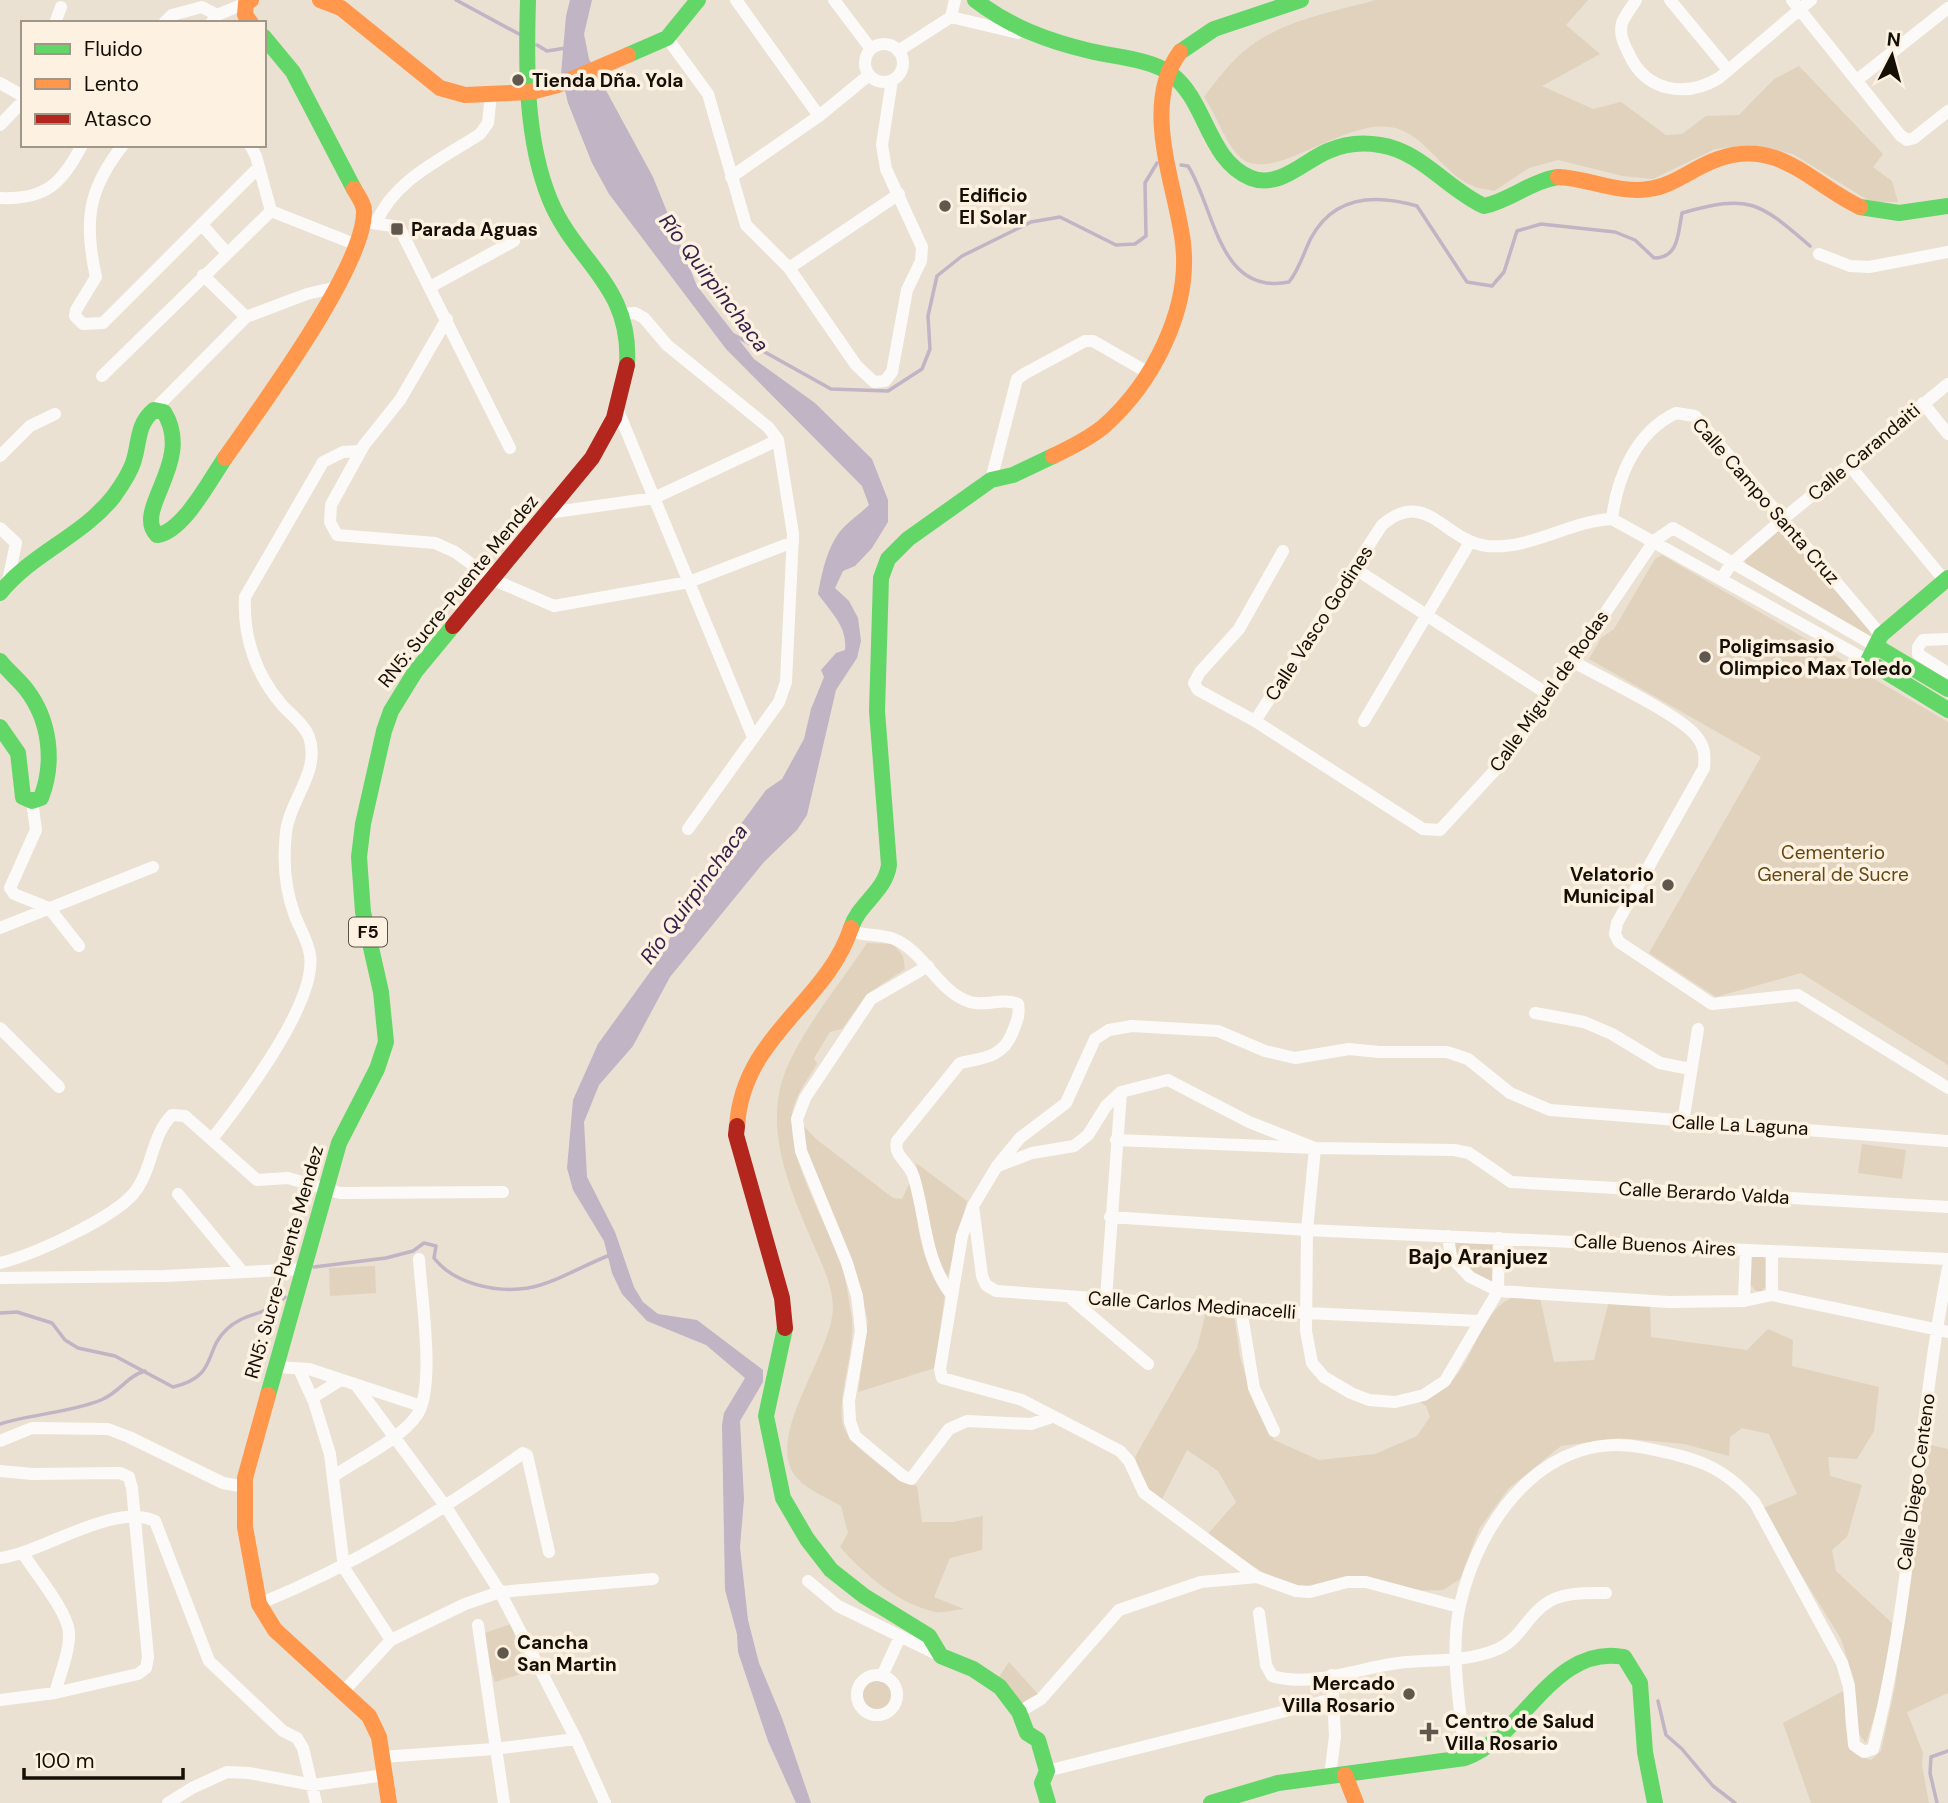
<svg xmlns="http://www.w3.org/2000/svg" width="1948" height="1803" font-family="'DM Sans',sans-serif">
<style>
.green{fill:#e0d2bd}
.water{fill:#c0b4c5}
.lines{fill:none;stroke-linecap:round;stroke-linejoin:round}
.stream{stroke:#c0b4c5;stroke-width:3.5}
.street{stroke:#fcfaf8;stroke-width:12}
.fast{stroke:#63d668;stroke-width:16}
.slow{stroke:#ff974d;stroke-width:16}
.jam{stroke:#b3261e;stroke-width:16}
.poi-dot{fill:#60584d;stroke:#fdf2e1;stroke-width:2.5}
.labels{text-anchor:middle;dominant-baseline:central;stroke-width:7;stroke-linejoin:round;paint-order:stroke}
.shield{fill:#fdf2e1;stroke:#5b5348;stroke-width:2}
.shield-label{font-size:18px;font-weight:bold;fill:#150f06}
.poi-label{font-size:19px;font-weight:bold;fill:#150f06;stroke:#fdf2e1;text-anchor:start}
.street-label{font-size:19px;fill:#150f06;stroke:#fdf2e1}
.park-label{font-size:19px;fill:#634713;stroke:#fdf2e1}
.water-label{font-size:21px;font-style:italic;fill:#34204a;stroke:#fdf2e1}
.neighbourhood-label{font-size:21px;font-weight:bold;fill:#150f06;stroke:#fdf2e1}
</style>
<rect width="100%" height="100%" fill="#eae1d2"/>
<path class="green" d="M 1376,0 L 1588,0 L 1566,25 L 1600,54 L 1542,86 L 1593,109 L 1621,102 L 1666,135 L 1682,134 L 1706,116 L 1739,115 L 1774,79 L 1799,66 L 1883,154 L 1873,167 L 1892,181 L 1898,202 L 1871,202 L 1793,154 L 1750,145 L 1715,149 L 1653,179 L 1623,176 L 1558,160 L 1529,168 L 1494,191 C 1487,189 1479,189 1473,186 C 1445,175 1429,141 1401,130 C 1348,109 1269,194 1236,153 C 1223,137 1216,114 1204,97 C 1216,81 1228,65 1243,52 C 1278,21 1332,12 1376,0 Z
M 1781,529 L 1868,627 L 1872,638 L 1746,565 L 1745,560 Z
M 1662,555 L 1948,722 L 1948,1065 L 1801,973 L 1716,997 L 1649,953 L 1761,757 L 1589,659 L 1601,638 L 1614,629 L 1655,559 Z
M 867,943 L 893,944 L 903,956 L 905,969 L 867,994 L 842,1029 L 830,1032 L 814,1058 L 817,1064 C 808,1079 793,1098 792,1116 C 788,1161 825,1219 840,1261 C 846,1277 848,1296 851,1313 C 858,1348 834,1402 844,1428 C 850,1446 898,1481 917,1486 L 922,1522 L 953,1522 L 983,1516 L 982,1550 L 950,1558 L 934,1597 L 964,1609 C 955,1610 944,1613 936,1612 C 898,1604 865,1575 840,1547 L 848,1533 L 841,1506 C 828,1498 807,1490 797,1478 C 762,1439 832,1355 833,1308 C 833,1287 823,1267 815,1248 C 794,1198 768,1144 780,1089 C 789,1045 841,983 867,943 Z
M 802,1124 L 816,1139 L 893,1198 L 902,1199 L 911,1180 C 920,1227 916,1253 945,1293 L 935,1368 L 858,1392 L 868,1321 L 852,1259 L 807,1151 Z
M 1862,1144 L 1906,1150 L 1902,1179 L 1858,1173 Z
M 916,1163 L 967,1201 L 948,1276 L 934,1261 Z
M 1453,1241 L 1494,1243 L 1494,1284 C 1474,1275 1454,1265 1453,1241 Z
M 1755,1253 L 1765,1258 L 1765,1287 L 1762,1291 L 1756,1291 L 1750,1284 L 1751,1257 Z
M 375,1266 L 376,1293 L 330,1296 L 329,1268 Z
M 1515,1296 L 1540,1298 L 1554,1362 L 1594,1360 L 1609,1301 L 1650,1304 L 1651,1337 L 1747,1350 L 1768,1329 L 1793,1340 L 1792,1366 L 1879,1387 L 1874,1431 L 1857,1459 L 1828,1457 L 1830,1476 L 1862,1485 L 1847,1537 L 1832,1550 L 1836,1571 L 1892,1623 L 1886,1680 L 1866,1743 L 1855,1729 L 1855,1683 L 1841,1639 L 1761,1509 L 1797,1494 L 1769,1434 L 1742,1428 L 1730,1437 L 1729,1456 L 1684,1444 L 1619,1438 L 1561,1446 L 1508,1489 L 1479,1529 L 1460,1579 L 1443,1590 L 1412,1591 L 1340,1578 L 1303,1587 L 1280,1583 L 1206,1536 L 1236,1502 L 1218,1471 L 1187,1450 L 1162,1499 L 1144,1485 L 1135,1457 L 1197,1348 L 1206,1312 L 1234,1315 L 1240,1357 L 1255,1406 L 1274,1440 L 1319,1460 L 1375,1454 L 1417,1436 L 1430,1417 L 1426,1406 L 1414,1397 C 1482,1389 1464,1319 1515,1296 Z
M 1927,1444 L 1948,1449 L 1948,1693 L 1907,1712 L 1923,1753 L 1922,1765 L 1929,1803 L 1811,1803 L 1783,1723 L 1845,1690 C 1846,1718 1839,1750 1871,1760 L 1881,1751 L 1895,1687 Z
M 511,1624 L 527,1672 L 495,1682 L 479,1635 Z
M 1009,1662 L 1038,1694 L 1022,1703 L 999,1677 Z
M860 1695a17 17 0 1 1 34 0a17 17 0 1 1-34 0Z"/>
<path class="water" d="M 570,0 L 592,0 L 584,34 L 589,59 L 653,177 L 697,286 L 754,359 L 815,403 L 872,459 L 888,500 L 888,522 L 872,548 L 855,566 L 843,571 L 835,588 L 849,601 L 858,618 L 861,641 L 857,658 L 836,690 L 807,815 L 797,830 L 764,862 L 670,977 L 633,1046 L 599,1085 L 584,1122 L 587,1177 L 615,1232 L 634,1287 L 643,1302 L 658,1314 L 697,1320 L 763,1370 L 763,1382 L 740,1421 L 744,1499 L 740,1547 L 748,1620 L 759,1663 L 782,1718 L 811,1803 L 796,1803 L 768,1741 L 738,1652 L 737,1634 L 725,1590 L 722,1425 L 724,1413 L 745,1378 L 706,1345 L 647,1321 L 622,1294 L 612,1273 L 604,1241 L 573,1190 L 567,1168 L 573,1100 L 598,1044 L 655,965 L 713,862 L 766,790 L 782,779 L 804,739 L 811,709 L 824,677 L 821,670 L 836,653 L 845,650 C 848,627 830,611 818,594 C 822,572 828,543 844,527 C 852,519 861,513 869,505 L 862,486 L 726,349 L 609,194 L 592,163 L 568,103 L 561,74 L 566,16 Z"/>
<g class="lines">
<path class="stream" d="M 456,0 L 519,34
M 537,45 L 547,51 L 566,48
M 1181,165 L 1188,166 C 1215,208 1218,296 1289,282 C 1300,268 1303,254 1311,238 C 1334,195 1376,194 1417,206 L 1467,282 L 1492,286 L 1504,272 L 1517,231 L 1541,224 L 1615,232 L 1635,240 L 1654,258 C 1679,258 1678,233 1682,213 C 1749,194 1758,201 1810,246
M 734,335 L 831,389 L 888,391 L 922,369 L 930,349 L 928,316 L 937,276 L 962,256 L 1031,222 L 1060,217 L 1116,245 L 1135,244 L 1146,236 L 1145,183 L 1157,163
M 314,1267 L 386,1258 L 413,1251 L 424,1243 L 436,1246 L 434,1258 C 454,1284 496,1293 528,1288 C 555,1283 584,1265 610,1255
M 0,1313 L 17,1312 L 52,1323 L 65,1340 L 78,1348 L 115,1356 L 173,1387 C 219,1376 203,1351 227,1329 C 245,1312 267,1316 285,1297
M 0,1424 C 32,1414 72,1412 101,1400 C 119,1393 127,1376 145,1371
M 1658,1701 L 1666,1735 L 1682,1749 L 1713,1786 L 1735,1803
M 1937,1803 L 1930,1773 L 1931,1757 L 1948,1751"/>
<path class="street" d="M 736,0 L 819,116
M 834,0 L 871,49
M 1636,0 C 1632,7 1625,15 1622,23 C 1619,35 1624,44 1629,54 C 1646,92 1686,98 1719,78 L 1811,0
M 1670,0 L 1728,70
M 1792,0 L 1900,135 L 1907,140 L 1914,138 L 1948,111
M 951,17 L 1018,33
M 55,23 L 61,7
M 164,23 L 172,15 L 202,7 L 217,15
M 211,23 L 217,15 L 246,3
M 667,38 L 708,94 L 746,225 L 789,268 L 856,365 L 874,382 L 885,381 L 892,372 L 907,290 L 921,261 L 922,247 L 886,169 L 882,145 L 892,80
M865 63a19 19 0 1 1 38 0a19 19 0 1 1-38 0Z
M 898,51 L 951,17 L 955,0
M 1857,80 L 1948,8
M 0,83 L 23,96
M 0,125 L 23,101
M 123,145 C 87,190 84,223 96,277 L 76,310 L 75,316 L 83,324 L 103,323 L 259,167
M 250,145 L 256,156 L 271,211
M 731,177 L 819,116 L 869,75
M 0,198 C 45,200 62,184 82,145
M 366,222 L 399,227 L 510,448
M 376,223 C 395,179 442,159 480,134 L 488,123 L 491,94
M 202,225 L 227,253
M 1819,254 L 1850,266 L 1869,267 L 1948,252
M 789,268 L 899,194
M 203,275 L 246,317
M 430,287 L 514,241
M 620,314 L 635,313 L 644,318 L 667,345 L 768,427 L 778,440 L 793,534 L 786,682 L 779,702 L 688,829
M 447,319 L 400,400 L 364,445 L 331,505 L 330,522 L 337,535 L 435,543 L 455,552 L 492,579 L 554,606 L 689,582 L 793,542
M 102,376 L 271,211 L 357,245
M 1923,403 L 1948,434
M 154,410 L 246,317 L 307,294 L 337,287
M 619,413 L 753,737
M 0,456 L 30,426 L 55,414
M 1850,466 L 1945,581
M 991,480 L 1017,379 L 1024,374 L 1085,341 L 1093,341 L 1147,372
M 548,513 L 654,498 L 778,440
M 1612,519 C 1617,477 1636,432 1676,413 L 1695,416 L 1881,635
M 0,528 L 16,543 L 8,581
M 1283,551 L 1239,629 L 1200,672 L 1194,683 L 1198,690 L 1255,721 L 1423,829 L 1440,830 L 1508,756 L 1654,541 L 1673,528 L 1877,647
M 1354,568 L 1549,695
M 1721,579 L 1732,563 L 1783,519 L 1948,384
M 1948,639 L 1923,640 L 1918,647 L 1918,654 L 1948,673
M 1572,661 C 1600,677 1681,715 1697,737 C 1705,747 1705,756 1704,768 L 1617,923 L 1615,934 L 1619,942 L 1712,1004 L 1798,995 L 1948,1088
M 1255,721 L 1382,525 C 1427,487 1444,541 1487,546 C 1531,550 1569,521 1612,519 L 1868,661
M 1364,721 L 1470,542
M 32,801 L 36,830 L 10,888 L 14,894 L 49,908 L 79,946
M 0,928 L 153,867
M 851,931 C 865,936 881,934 894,939 C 924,951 939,993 970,1002 C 986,1007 1002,997 1018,1004 C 1020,1014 1017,1021 1013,1031 C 1004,1057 984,1058 960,1063 L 897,1141 C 893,1157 910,1162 914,1178 C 926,1218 924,1257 950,1293
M 928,966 L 871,999 L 805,1098 L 797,1119 L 801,1151 L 847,1263 L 857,1296 L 861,1331 L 849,1401 L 850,1421 L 855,1436 L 903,1476 L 911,1479 L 949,1429 L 967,1421 L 1031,1424 L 1052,1417
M 1535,1013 L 1584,1022 L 1612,1034 L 1660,1063 L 1690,1069
M 0,1028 L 59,1087
M 1683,1122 L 1698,1029
M 212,1139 C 241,1102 317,1003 310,955 C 308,941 300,929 295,916 C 285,890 283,859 286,832 C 290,799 321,771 309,737 C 304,724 291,715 282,705 C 256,675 243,637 245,597 L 323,462 L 343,452 L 360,451
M 1116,1140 L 1315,1148 L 1454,1150 L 1469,1153 L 1511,1182 L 1948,1207
M 998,1166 L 1032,1153 L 1074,1146 L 1088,1135 L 1106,1106 L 1121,1092
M 178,1194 L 241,1270
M 973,1206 L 982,1276 L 986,1285 L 996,1291 L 1306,1313 L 1480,1321
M 1110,1217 L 1307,1230 L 1948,1259
M 1448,1236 L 1451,1257 L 1470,1277 L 1498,1291 L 1669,1302 L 1744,1301 L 1772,1295 L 1948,1332
M 0,1263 C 33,1255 112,1219 134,1193 C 153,1169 151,1136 172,1115 L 185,1116 L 257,1180 L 288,1178 L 340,1193 L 503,1192
M 0,1278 L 164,1276 L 304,1269
M 1772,1295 L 1772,1251
M 1068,1296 L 1148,1364
M 1106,1298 L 1121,1092 L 1168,1080 L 1249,1122 L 1315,1148 L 1307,1230 L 1306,1331 L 1312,1363 L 1324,1377 L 1351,1393 L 1369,1400 L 1395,1402 L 1424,1395 L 1445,1381 L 1498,1291 L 1499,1238
M 1744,1301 L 1746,1250
M 1241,1309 L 1254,1388 L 1274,1431
M 276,1367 L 309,1369 L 421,1406
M 299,1369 L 314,1402 L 330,1454 L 344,1568 L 391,1640
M 356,1385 L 446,1507 L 500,1592 L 576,1739 L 605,1803
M 312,1398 L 341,1380
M 0,1441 L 32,1428 L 108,1429 L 129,1437 L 223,1483 L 245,1487
M 0,1471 L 32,1474 L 120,1473 L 129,1477 L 132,1488 L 148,1657 L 146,1668 L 138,1674 L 55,1693
M 334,1476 C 357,1460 402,1438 417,1415 C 436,1388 421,1294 419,1259
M 0,1558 C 45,1552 113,1502 155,1521 L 209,1661 L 283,1731 L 297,1738 L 303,1748 L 316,1803
M 808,1581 L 838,1606 L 941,1656
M 259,1604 C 359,1563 435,1515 523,1453 L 527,1455 L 549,1552
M 1459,1607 L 1366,1582 L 1347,1582 L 1310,1592 L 1296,1591 L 1257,1577 L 1144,1493 L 1129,1461 L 1120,1451 L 1022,1400 L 942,1378 L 940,1369 L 962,1236 L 973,1206 L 997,1166 L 1020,1138 L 1066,1103 L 1095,1039 L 1109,1030 L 1132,1026 L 1218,1031 L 1265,1051 L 1295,1058 L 1349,1049 L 1379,1052 L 1447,1052 L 1468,1059 L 1510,1093 L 1550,1110 L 1948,1141
M 1259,1613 L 1266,1665 L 1272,1676 C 1311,1688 1358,1668 1398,1663 C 1432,1659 1465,1663 1498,1649 C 1520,1639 1526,1618 1544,1605 C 1560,1592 1586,1593 1606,1593
M 478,1625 L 504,1803
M857 1695a20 20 0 1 1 40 0a20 20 0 1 1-40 0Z
M 882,1676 L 899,1639
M 344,1691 L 391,1640 L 465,1604 L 500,1592 L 653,1579
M 0,1700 L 55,1693 C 60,1674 70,1651 69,1632 C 67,1611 36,1574 24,1555
M 1019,1712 L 1041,1699 L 1119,1610 L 1201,1582 L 1257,1577
M 382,1757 L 494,1749 L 576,1739
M 1465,1758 C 1461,1710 1449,1653 1460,1605 C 1479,1519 1547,1427 1645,1448 C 1694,1458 1722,1464 1755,1503 L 1842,1663 L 1849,1687 L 1854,1745 L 1864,1752 L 1873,1749 C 1914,1592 1916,1427 1948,1268
M 1047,1771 L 1333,1699
M 1330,1777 L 1335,1736 L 1332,1675
M 168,1803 L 192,1788 L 227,1772 L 249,1773 L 313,1785 L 385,1775"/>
<path class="fast" d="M 528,0 C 526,65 525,139 550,200 C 576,263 632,285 627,365
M 975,0 C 1010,27 1048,41 1090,51 C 1115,57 1151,59 1171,74 C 1207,101 1207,160 1251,178 C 1279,189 1304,161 1328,151 C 1344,144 1363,142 1380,145 C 1421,151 1447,189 1484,206 C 1511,200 1531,181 1558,177
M 264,37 L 293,72 L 354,189
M 1180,52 L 1214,29 L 1301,0
M 628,55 L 667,38 L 698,0
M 1860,207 L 1899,213 L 1948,206
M 1948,578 L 1881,635 L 1868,661 L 1948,710
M 0,593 C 32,553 83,536 114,496 C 121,486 129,475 133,463 C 140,443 136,425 154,410 L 164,412 C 195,462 132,510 157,535 C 183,532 210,480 225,458
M 1877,647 L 1948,689
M 0,661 C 8,671 18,679 26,689 C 50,720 55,762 41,798 L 32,801 L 23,797 L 18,753 L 0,727
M 851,928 C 859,903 885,892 889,865 L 877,711 L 881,578 L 888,559 L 908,539 L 991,480 L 1013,475 L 1053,456
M 785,1328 L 766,1416 L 783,1498 L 807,1539 L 831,1570 L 864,1596 L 929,1636 L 941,1656 L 973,1669 L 1000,1687 L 1019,1712 L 1027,1733 L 1038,1740 L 1047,1771 L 1042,1783 L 1048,1803
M 268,1395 L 339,1143 L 377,1069 L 386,1042 L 381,992 L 363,912 L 359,857 L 363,824 L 384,731 L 391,711 L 415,672 L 453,626
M 1211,1803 L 1278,1783 L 1465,1758 C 1523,1738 1553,1643 1624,1657 L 1640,1683 L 1645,1752 L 1655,1803"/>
<path class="slow" d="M 251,0 L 246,3 L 245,15 L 251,23
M 320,0 L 341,8 L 440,88 L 465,95 L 531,92 L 558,85 L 628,55
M 1558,177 C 1588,178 1619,194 1649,189 C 1674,186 1694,167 1718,159 C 1779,137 1812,185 1860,207
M 1053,456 C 1070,448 1088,439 1103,427 C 1152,384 1191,310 1183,243 C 1176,185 1140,106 1180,52
M 225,458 C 260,408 363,269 364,213 C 365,205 358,196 354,189
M 737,1126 C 743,1035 826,1004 851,928
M 268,1395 L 245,1478 L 245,1527 L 259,1604 L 275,1630 L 369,1716 L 379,1737 L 389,1803
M 1345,1775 L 1356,1803"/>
<path class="jam" d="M 453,626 L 592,458 L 614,418 L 627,365
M 737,1126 L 736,1135 L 782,1298 L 785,1328"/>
</g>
<g class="poi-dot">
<circle cx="518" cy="80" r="7"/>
<circle cx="945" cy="206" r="7"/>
<rect x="390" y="222" width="14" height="14" rx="3.5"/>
<circle cx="1705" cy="657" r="7"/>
<circle cx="1668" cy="885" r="7"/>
<circle cx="503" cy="1653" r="7"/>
<circle cx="1409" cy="1694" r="7"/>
<path d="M1425.5 1721.5h7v7h7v7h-7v7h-7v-7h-7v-7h7z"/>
</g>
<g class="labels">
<rect class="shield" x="349" y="917.5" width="38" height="29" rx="5"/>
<g class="shield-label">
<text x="368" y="932">F5</text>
</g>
<g class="poi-label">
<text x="532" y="80">Tienda Dña. Yola</text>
<text x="959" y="195">Edificio<tspan x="959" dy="22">El Solar</tspan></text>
<text x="411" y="229">Parada Aguas</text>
<text x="1719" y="646">Poligimsasio<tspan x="1719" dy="22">Olimpico Max Toledo</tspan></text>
<text x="1654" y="874" text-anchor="end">Velatorio<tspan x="1654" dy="22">Municipal</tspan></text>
<text x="517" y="1642">Cancha<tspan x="517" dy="22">San Martin</tspan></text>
<text x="1395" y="1683" text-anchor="end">Mercado<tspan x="1395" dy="22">Villa Rosario</tspan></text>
<text x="1445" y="1721">Centro de Salud<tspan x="1445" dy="22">Villa Rosario</tspan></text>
</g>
<g class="street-label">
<text transform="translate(1864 452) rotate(-40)">Calle Carandaiti</text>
<text transform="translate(1766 501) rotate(49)">Calle Campo Santa Cruz</text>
<text transform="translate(458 591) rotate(-51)">RN5: Sucre-Puente Mendez</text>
<text transform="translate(1319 623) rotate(-57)">Calle Vasco Godines</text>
<text transform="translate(1549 691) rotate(-55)">Calle Miguel de Rodas</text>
<text transform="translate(1740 1125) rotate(3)">Calle La Laguna</text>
<text transform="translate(1704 1193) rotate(3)">Calle Berardo Valda</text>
<text transform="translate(1655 1245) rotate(3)">Calle Buenos Aires</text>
<text transform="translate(284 1262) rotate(-74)">RN5: Sucre-Puente Mendez</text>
<text transform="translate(1192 1305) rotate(4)">Calle Carlos Medinacelli</text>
<text transform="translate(1916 1482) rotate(-82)">Calle Diego Centeno</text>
</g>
<g class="park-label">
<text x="1833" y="852">Cementerio<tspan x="1833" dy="22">General de Sucre</tspan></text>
</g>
<g class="water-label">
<text transform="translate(714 283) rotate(53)">Río Quirpinchaca</text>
<text transform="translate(694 894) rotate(-54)">Río Quirpinchaca</text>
</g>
<g class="neighbourhood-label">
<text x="1478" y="1257">Bajo Aranjuez</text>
</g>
</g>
<rect x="21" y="21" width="245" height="126" fill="#fdf2e1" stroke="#a09789" stroke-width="2"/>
<rect x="35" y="44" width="35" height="10" fill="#63d668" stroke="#a09789" stroke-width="2"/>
<text x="84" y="56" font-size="21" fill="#150f06">Fluido</text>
<rect x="35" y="79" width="35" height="10" fill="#ff974d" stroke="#a09789" stroke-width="2"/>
<text x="84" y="91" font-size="21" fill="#150f06">Lento</text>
<rect x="35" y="114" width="35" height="10" fill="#b3261e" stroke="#a09789" stroke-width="2"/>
<text x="84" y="126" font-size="21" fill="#150f06">Atasco</text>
<g transform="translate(1892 56) rotate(6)" stroke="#fdf2e1" stroke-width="5" paint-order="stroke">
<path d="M0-5L12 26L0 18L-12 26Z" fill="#150f06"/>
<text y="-10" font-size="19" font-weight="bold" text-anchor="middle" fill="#150f06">N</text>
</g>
<path d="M24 1768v10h159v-10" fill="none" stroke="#150f06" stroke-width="3.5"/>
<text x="35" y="1768" font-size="21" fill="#150f06" stroke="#fdf2e1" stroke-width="5" paint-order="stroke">100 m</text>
</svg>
